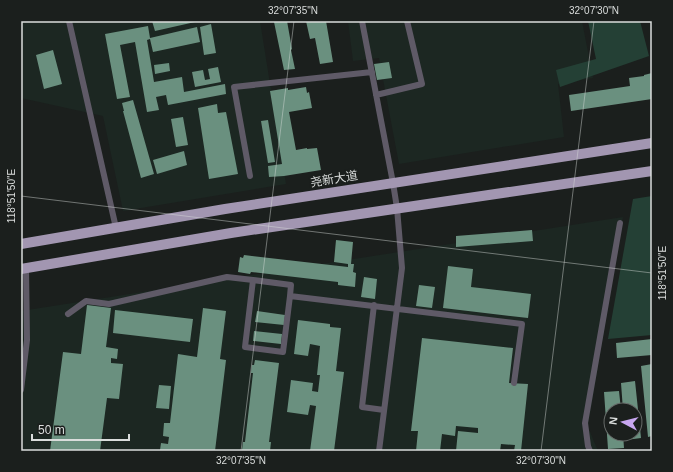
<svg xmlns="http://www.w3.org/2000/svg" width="673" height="472" font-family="Arial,'Noto Sans SC',sans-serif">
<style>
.built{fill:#1c2722}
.green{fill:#244035}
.building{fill:#6a907f}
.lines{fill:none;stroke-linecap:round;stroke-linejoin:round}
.service{stroke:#5f5a67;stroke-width:6}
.primary{stroke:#a296b1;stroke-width:10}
.ticks{fill:none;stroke:#dadddc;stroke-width:1;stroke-opacity:0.45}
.labels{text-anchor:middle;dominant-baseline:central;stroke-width:4;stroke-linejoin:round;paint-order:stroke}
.street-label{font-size:12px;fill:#dadddc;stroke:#1b1f1d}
.neatline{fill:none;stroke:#dadddc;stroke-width:1.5}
.ticks-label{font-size:10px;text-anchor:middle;fill:#dadddc}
</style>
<rect width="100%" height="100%" fill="#1b1f1d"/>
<path class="built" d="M 21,21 L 260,21 L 286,184 L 123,211 L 103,116 L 21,98 Z
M 348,21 L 582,21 L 593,78 L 558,84 L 564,137 L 399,164 L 379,58 L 353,61 Z
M 623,217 L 588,427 L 598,451 L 21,451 L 21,311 Z"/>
<path class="green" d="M 588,21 L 640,21 L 649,56 L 560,87 L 556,70 L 596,59 Z
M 652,196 L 652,335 L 608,339 L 633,199 Z"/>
<path class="building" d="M 152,21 L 195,21 L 195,22 L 155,31 Z
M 276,21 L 287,21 L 292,49 L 291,50 L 295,69 L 284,70 L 274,22 Z
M 306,21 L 326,21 L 333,62 L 320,64 L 315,38 L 310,39 Z
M 211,24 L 216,53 L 204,55 L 200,27 Z
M 148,26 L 150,38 L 197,27 L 200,42 L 153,52 L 150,39 L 147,40 L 154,82 L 182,77 L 184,92 L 225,84 L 226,94 L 168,105 L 166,95 L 156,97 L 159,110 L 147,112 L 135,42 L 120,45 L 130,97 L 117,99 L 105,34 Z
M 53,50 L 62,84 L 44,89 L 36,55 Z
M 389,62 L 392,78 L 377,80 L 374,64 Z
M 169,63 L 170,71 L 155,74 L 154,65 Z
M 218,67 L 221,82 L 195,87 L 192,72 L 203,70 L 205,80 L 210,79 L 208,69 Z
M 652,73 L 652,99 L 571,111 L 569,95 L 630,86 L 629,78 L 644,76 L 644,75 Z
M 306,87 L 307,93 L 309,92 L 312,108 L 289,112 L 296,150 L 307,148 L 307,149 L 317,148 L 321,170 L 284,176 L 269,177 L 268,166 L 282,164 L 270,91 L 288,88 L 288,90 Z
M 133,100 L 154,174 L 141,178 L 123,111 L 124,111 L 122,103 Z
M 217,104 L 218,113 L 226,112 L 238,174 L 209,179 L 198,108 Z
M 183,117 L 188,145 L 176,147 L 171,119 Z
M 268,120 L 275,162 L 268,163 L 261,121 Z
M 184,151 L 187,165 L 157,174 L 153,160 Z
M 532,230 L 533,241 L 456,247 L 456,236 Z
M 336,240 L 353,242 L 351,264 L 354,264 L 353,272 L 356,273 L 355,287 L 338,285 L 338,282 L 251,272 L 250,274 L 238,272 L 240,257 L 243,258 L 244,255 L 348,267 L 348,264 L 334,262 Z
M 448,266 L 473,269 L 471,287 L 531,294 L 528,318 L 443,308 Z
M 364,277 L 377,279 L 375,299 L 361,297 Z
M 419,285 L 435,287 L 432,308 L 416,306 Z
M 87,305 L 111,308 L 106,347 L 118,349 L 117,359 L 111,358 L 111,363 L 123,364 L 119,399 L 107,398 L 100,451 L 50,451 L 63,352 L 81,354 Z
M 203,308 L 226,311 L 220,359 L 226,360 L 215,451 L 167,451 L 160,450 L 161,443 L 168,444 L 169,437 L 163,436 L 164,423 L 170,423 L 178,354 L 197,357 Z
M 115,310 L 193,319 L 190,342 L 113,333 Z
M 257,311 L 285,315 L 284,325 L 255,322 Z
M 298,320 L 330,324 L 330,327 L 341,328 L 336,371 L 344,372 L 334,451 L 310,451 L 316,406 L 310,405 L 308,415 L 287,412 L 291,380 L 313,383 L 312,391 L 318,392 L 320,375 L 317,375 L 320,346 L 310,344 L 308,356 L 294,354 Z
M 254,331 L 282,334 L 281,344 L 253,341 Z
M 422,338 L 513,348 L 509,383 L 528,384 L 521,451 L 514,451 L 515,445 L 501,444 L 500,451 L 456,451 L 458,431 L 478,433 L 478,428 L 456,426 L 455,436 L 442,434 L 440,451 L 416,451 L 418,431 L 411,431 Z
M 652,339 L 652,355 L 617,358 L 616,343 Z
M 255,360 L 279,363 L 269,442 L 271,442 L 270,451 L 243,451 L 243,450 L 242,450 L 243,442 L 245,442 L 253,373 L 251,373 L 252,365 L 254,365 Z
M 652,364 L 652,436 L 648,437 L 641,366 Z
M 635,381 L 641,438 L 626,440 L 626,434 L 635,434 L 635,410 L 623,410 L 621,383 Z
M 159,385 L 171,386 L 169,409 L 156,408 Z
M 619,391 L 621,410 L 611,410 L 611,434 L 623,434 L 624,448 L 608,449 L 604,392 Z"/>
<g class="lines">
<path class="service" d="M 69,21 L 116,228
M 362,21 L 393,183 L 397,208 L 402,268 L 379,451
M 376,95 L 422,84 L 407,21
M 250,176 L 234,87 L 372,72
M 253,280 L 291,285 L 290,296
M 374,305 L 362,407 L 384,410
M 68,314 L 86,301 L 109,304 L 227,277 L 253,280 L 245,347 L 283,352 L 290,296 L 522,324 L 514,383
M 21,390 L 27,340 L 26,268
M 590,451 L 588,446 L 585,423 L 620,223"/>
<path class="primary" d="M 21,244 L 225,209 L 652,143
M 21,269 L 231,233 L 652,171"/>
</g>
<path class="ticks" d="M 21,196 L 652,273M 241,451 L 294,21M 541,451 L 594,21"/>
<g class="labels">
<g class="street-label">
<text transform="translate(334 179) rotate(-9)">尧新大道</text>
</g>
</g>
<rect width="673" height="472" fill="none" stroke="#1b1f1d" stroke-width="44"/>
<g transform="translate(623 422) rotate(277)"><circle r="19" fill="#1b1f1d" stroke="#676b69"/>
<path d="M0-3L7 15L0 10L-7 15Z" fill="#c7a6ef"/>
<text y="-6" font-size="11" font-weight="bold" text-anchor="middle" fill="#dadddc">N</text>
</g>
<path d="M32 434v6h97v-6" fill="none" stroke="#dadddc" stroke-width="2"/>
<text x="38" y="434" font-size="12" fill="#dadddc" stroke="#1b1f1d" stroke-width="3" paint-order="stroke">50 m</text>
<rect x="22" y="22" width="629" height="428" class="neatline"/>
<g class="ticks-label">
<text x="293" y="14">32°07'35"N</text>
<text x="594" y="14">32°07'30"N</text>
<text transform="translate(11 196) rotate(-90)" y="4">118°51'50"E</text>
<text transform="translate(662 273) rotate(-90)" y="4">118°51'50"E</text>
<text x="241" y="464">32°07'35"N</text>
<text x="541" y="464">32°07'30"N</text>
</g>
</svg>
